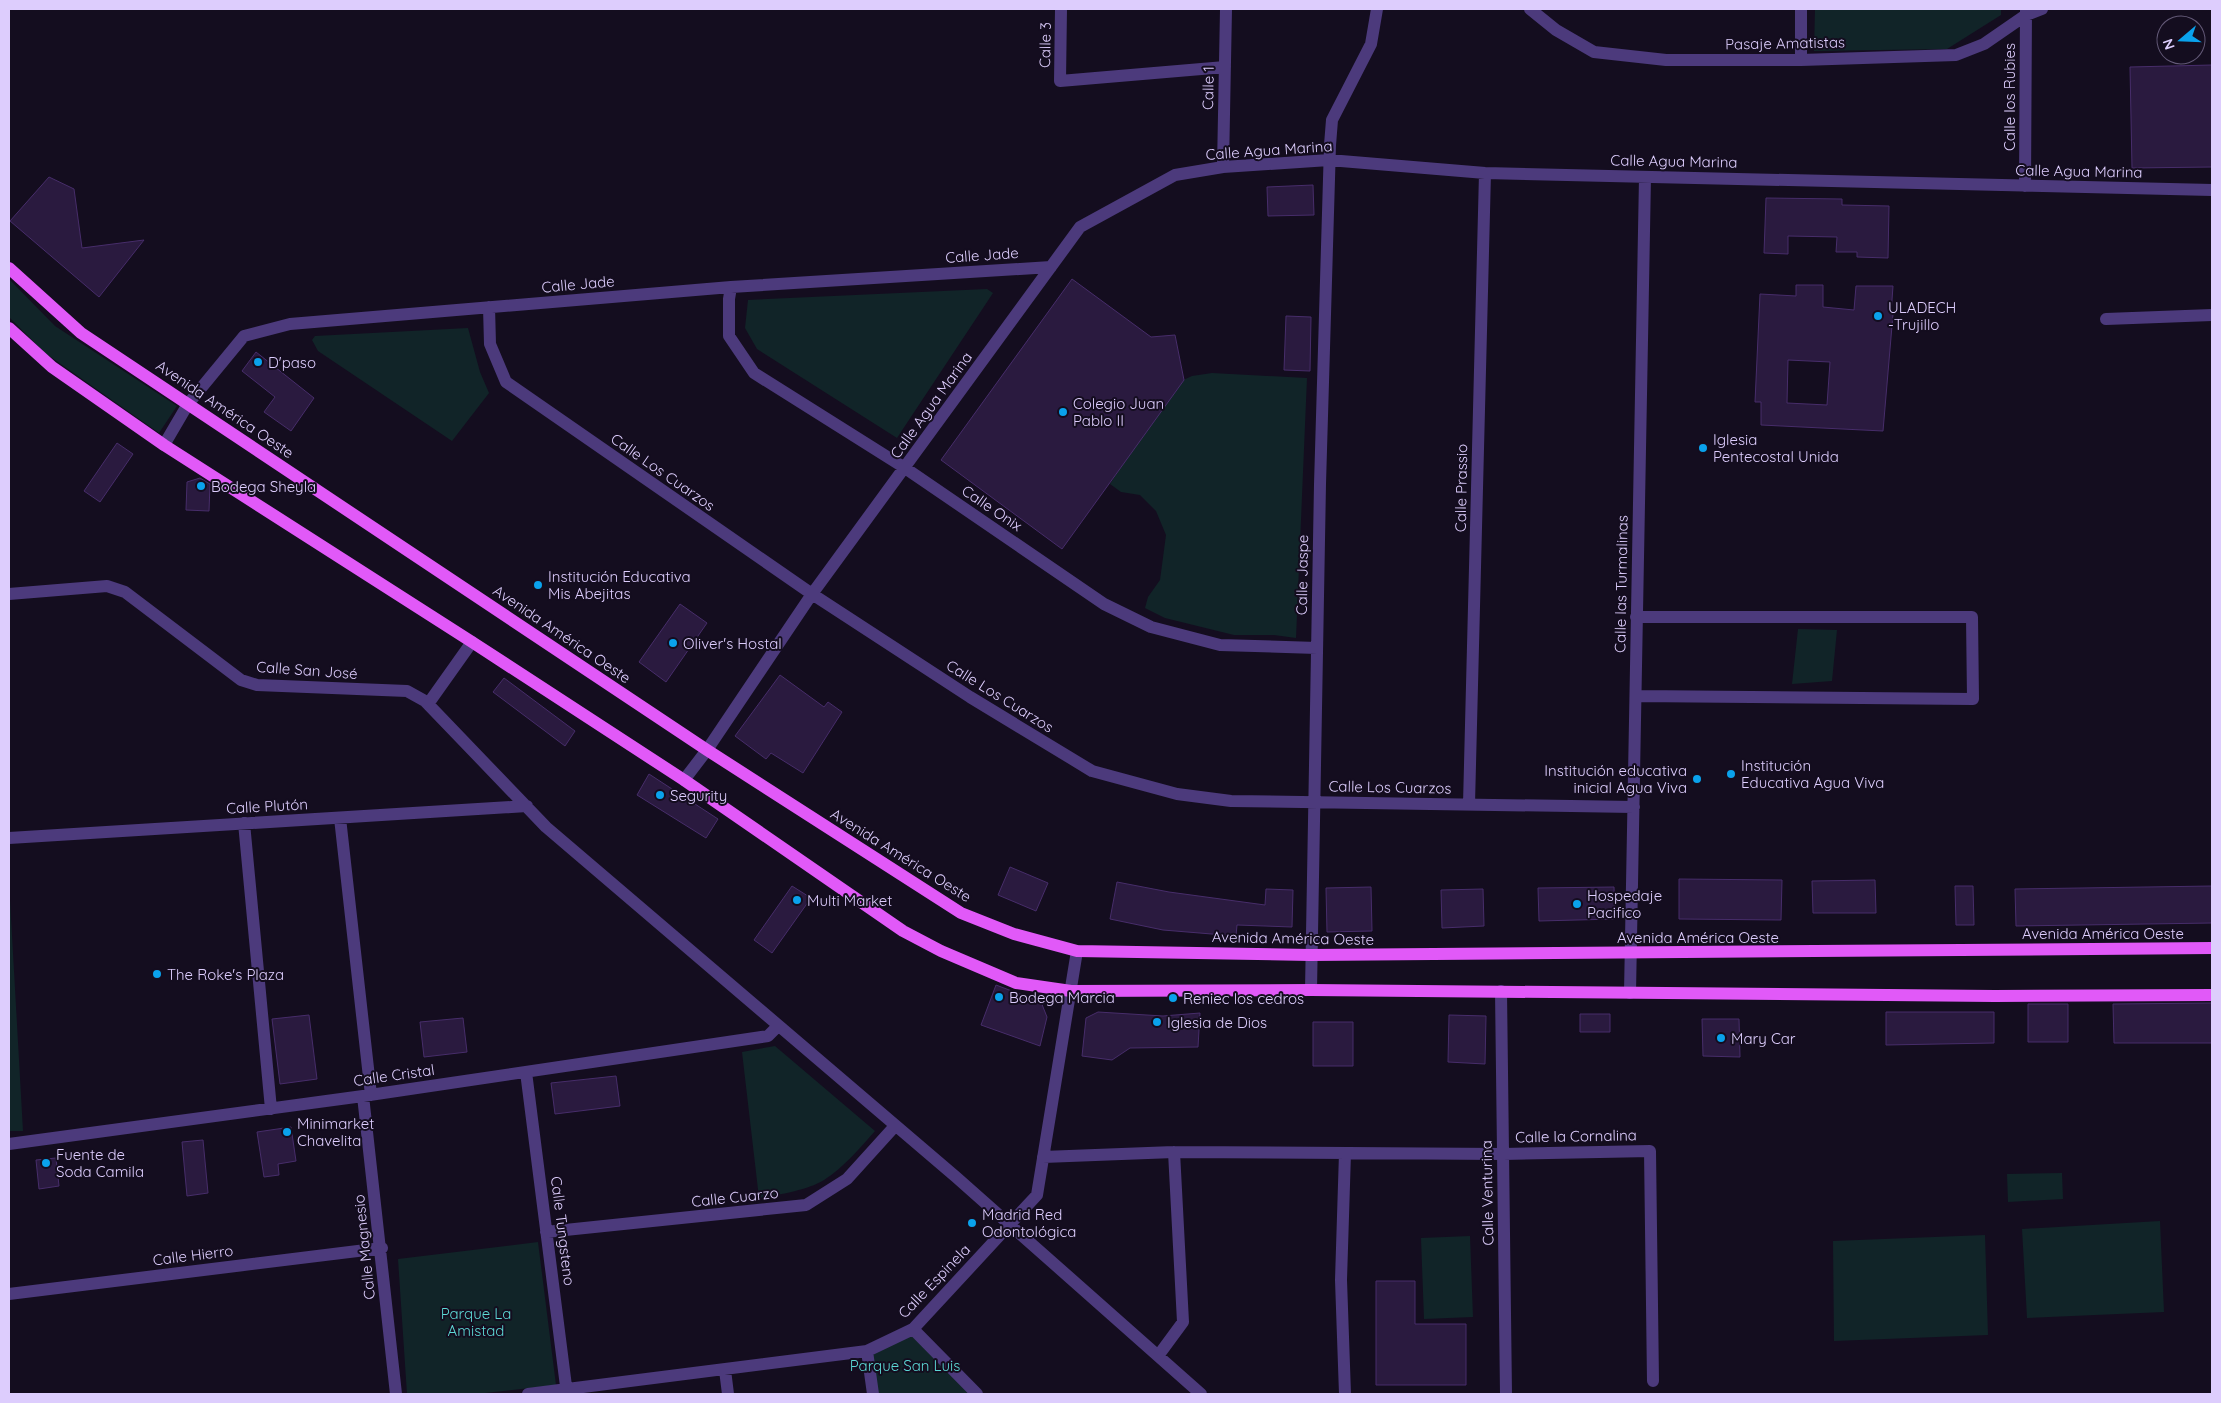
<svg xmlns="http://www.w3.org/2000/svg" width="2221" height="1403" font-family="Quicksand,sans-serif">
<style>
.green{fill:#112428}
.building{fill:#2a1a3f;stroke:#472d6a;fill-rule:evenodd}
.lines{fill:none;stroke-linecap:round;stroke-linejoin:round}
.minor{stroke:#4c3a7c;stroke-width:12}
.major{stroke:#e159f8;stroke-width:12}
.poi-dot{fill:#0aa2ec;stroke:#140d1f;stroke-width:2}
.labels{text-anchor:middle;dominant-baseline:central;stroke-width:4;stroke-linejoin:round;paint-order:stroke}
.street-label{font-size:15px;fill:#ddcdfd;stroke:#140d1f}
.poi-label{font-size:15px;fill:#ddcdfd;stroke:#140d1f;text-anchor:start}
.park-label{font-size:15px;fill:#5dd9d6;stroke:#140d1f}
</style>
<rect width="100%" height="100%" fill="#140d1f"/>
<path class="green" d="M 1815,9 L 2001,9 L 2001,15 L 1947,49 L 1814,51 Z
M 9,279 L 55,326 L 177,406 L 159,433 L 45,353 L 9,317 Z
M 987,289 L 993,293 L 897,438 L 757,349 L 745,328 L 748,300 Z
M 468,328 L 480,372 L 489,393 L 452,441 L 318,351 L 312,340 L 315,336 Z
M 1212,373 L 1307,378 L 1296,638 L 1274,635 L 1234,635 L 1165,618 L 1145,608 L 1148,597 L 1160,580 L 1166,535 L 1156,511 L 1140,495 L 1121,492 L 1110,484 L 1163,400 L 1179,382 L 1192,376 Z
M 1798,629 L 1837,630 L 1832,681 L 1792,684 Z
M 9,882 L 23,1131 L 9,1131 Z
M 775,1046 L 875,1131 C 859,1149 844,1167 824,1180 C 808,1190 778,1195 759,1198 L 742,1052 Z
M 2062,1173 L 2063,1199 L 2008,1202 L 2007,1174 Z
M 2160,1221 L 2164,1312 L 2027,1318 L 2022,1229 Z
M 1985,1235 L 1988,1335 L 1834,1341 L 1833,1241 Z
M 1470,1236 L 1473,1317 L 1424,1319 L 1421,1238 Z
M 538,1242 L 556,1385 L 476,1394 L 407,1394 L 398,1259 Z
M 913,1329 L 977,1394 L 873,1394 L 867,1351 Z"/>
<path class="building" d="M 2212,65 L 2212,167 L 2132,168 L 2130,67 Z
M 49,177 L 74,189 L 82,248 L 144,240 L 99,297 L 10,221 Z
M 1313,185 L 1314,215 L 1268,216 L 1267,187 Z
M 1766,198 L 1842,199 L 1842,205 L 1889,206 L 1888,258 L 1857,257 L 1857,252 L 1836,252 L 1837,237 L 1788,236 L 1788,254 L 1764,253 Z
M 1072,279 L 1151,337 L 1175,335 L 1184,380 L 1062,549 L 941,460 Z
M 1796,285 L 1823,285 L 1823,307 L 1854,310 L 1856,286 L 1893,286 L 1891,314 L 1893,314 L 1883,431 L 1761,425 L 1761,402 L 1755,402 L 1760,294 L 1796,296 ZM 1788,360 L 1830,362 L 1827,405 L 1787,403 Z
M 1286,316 L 1311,317 L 1310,371 L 1284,370 Z
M 256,352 L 314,398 L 291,431 L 264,412 L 275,397 L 242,371 Z
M 117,443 L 133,454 L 100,502 L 84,491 Z
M 200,478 L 210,484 L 209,511 L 186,510 L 187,482 Z
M 680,604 L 707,623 L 666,682 L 639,662 Z
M 780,675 L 824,707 L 828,702 L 842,712 L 803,773 L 771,753 L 766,759 L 735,736 Z
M 504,678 L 575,731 L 565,746 L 493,692 Z
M 649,774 L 718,819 L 706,838 L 637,795 Z
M 1010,867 L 1048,883 L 1036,911 L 998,895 Z
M 1679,879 L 1782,880 L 1781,920 L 1679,919 Z
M 1875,880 L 1876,913 L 1813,913 L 1812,881 Z
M 1117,882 L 1169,892 L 1265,905 L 1266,889 L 1293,890 L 1292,927 L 1237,925 L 1236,936 L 1163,930 L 1110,919 Z
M 792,886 L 811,898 L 772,953 L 754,940 Z
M 1955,886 L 1973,886 L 1974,925 L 1956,925 Z
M 2212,886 L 2212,923 L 2016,926 L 2015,889 Z
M 1371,887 L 1372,931 L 1327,932 L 1326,888 Z
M 1614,887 L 1615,919 L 1539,921 L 1538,888 Z
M 1483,889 L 1484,926 L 1442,928 L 1441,890 Z
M 996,985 L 1041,1002 L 1047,1017 L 1040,1046 L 981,1025 Z
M 2212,1003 L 2212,1043 L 2114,1043 L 2113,1004 Z
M 2028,1004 L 2068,1004 L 2068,1042 L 2028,1042 Z
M 1098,1012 L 1163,1016 L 1200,1013 L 1198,1047 L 1130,1048 L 1112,1060 L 1082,1056 L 1086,1018 Z
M 1886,1012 L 1994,1012 L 1994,1043 L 1886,1045 Z
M 1580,1014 L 1610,1014 L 1610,1032 L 1580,1032 Z
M 309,1015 L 317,1079 L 280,1084 L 272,1019 Z
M 1449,1015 L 1486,1016 L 1485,1064 L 1448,1062 Z
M 463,1018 L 467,1052 L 424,1057 L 420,1022 Z
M 1702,1019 L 1739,1019 L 1740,1057 L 1703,1056 Z
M 1313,1022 L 1353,1022 L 1353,1066 L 1313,1066 Z
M 616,1076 L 620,1106 L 555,1114 L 551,1083 Z
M 291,1127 L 296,1161 L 278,1164 L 279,1175 L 264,1177 L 257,1132 Z
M 203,1140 L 208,1193 L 187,1196 L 182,1142 Z
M 56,1158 L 59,1186 L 39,1189 L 36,1160 Z
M 1376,1281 L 1415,1281 L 1415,1324 L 1466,1324 L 1466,1385 L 1376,1385 Z"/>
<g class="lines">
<path class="minor" d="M 1061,9 L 1060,81 L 1225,67
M 1530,9 L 1556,30 L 1594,52 L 1666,60 L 1801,60 L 1956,55 L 1984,44 L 2026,15 L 2042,9
M 1801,60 L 1801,9
M 1223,167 L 1226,9
M 2025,186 L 2026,9
M 731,287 L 729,299 L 729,336 L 754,373 L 905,468 L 1104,604 L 1151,627 L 1220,645 L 1317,648
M 489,307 L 490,344 L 506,382 L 812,594 L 970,697 L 1092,771 L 1177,794 L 1231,801 L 1634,807
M 2106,319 L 2212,315
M 164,445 L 188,404 L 244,336 L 290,324 L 731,287 L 1051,267
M 9,594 L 107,586 L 125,592 L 241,680 L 257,685 L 407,691 L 425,701 L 546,827 L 956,1177 L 1201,1394
M 1636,617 L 1972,617 L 1973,699 L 1636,696
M 428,704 L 472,642
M 684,780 L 707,750 L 812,594 L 1080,227 L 1175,175 L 1223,167 L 1329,160 L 1485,173 L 2212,190
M 1469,804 L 1485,173
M 340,818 L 371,1095
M 244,823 L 271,1109
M 9,838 L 527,806
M 1311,990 L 1320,484 L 1330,145 L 1332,120 L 1371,44 L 1377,9
M 1501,991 L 1506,1394
M 1630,993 L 1645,177
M 526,1072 L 567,1394
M 363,1096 L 396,1394
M 9,1144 L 363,1096 L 768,1036 L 778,1026
M 1043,1157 L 1174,1152 L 1503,1154 L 1650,1151 L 1653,1381
M 546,1232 L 806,1205 L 847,1179 L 895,1126
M 9,1294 L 382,1248
M 913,1329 L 977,1394
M 867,1351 L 873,1394
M 1158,1356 L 1183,1322 L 1174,1152
M 725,1370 L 728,1394
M 528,1394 L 867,1351 L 913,1329 L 1037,1195 L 1077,951
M 1345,1394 L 1341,1280 L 1345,1153"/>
<path class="major" d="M 9,268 L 81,333 L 707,750 L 961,913 L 1014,934 L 1077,951 L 1310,955 L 2212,948
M 9,328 L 52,367 L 164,445 L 472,642 L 684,780 L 903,931 L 941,951 L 1016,983 L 1071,991 L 1311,990 L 1995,996 L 2212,995"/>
</g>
<g class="poi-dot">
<circle cx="1878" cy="316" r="5"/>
<circle cx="258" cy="362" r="5"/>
<circle cx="1063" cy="412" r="5"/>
<circle cx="1703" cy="448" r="5"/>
<circle cx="201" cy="486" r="5"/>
<circle cx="538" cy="585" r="5"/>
<circle cx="673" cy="643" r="5"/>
<circle cx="1731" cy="774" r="5"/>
<circle cx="1697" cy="779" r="5"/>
<circle cx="660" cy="795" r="5"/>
<circle cx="797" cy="900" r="5"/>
<circle cx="1577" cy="904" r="5"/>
<circle cx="157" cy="974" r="5"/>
<circle cx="999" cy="997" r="5"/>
<circle cx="1173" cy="998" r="5"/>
<circle cx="1157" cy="1022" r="5"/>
<circle cx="1721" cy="1038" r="5"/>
<circle cx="287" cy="1132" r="5"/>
<circle cx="46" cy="1163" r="5"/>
<circle cx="972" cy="1223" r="5"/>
</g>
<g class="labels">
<g class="street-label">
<text transform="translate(1785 43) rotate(-1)">Pasaje Amatistas</text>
<text transform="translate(1045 45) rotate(-89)">Calle 3</text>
<text transform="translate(1208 88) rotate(-89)">Calle 1</text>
<text transform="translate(2009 97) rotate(-90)">Calle los Rubies</text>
<text transform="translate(1269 150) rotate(-4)">Calle Agua Marina</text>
<text transform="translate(1674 161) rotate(1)">Calle Agua Marina</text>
<text transform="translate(2079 171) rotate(1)">Calle Agua Marina</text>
<text transform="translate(982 255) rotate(-4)">Calle Jade</text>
<text transform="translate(578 284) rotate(-5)">Calle Jade</text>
<text transform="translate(931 405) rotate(-54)">Calle Agua Marina</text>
<text transform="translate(225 409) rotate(34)">Avenida América Oeste</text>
<text transform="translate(663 472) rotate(35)">Calle Los Cuarzos</text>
<text transform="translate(1461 488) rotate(-89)">Calle Prassio</text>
<text transform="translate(992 508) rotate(34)">Calle Onix</text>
<text transform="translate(1302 575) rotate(-89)">Calle Jaspe</text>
<text transform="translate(1621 584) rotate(-89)">Calle las Turmalinas</text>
<text transform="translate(562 634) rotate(34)">Avenida América Oeste</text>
<text transform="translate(307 670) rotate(4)">Calle San José</text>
<text transform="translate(1000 696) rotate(32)">Calle Los Cuarzos</text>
<text transform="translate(1390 787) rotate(1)">Calle Los Cuarzos</text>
<text transform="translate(267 806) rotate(-3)">Calle Plutón</text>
<text transform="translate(901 855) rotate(32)">Avenida América Oeste</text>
<text x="2103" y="933">Avenida América Oeste</text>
<text x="1698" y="937">Avenida América Oeste</text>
<text transform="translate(1293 938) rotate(1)">Avenida América Oeste</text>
<text transform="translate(394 1075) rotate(-8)">Calle Cristal</text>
<text transform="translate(1576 1136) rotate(-1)">Calle la Cornalina</text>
<text transform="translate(1487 1193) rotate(-91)">Calle Venturina</text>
<text transform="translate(735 1197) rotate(-6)">Calle Cuarzo</text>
<text transform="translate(563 1231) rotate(83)">Calle Tungsteno</text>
<text transform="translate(364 1247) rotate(-96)">Calle Magnesio</text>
<text transform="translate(193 1255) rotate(-7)">Calle Hierro</text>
<text transform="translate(934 1281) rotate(-46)">Calle Espinela</text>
</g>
<g class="poi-label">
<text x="1888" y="307">ULADECH<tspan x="1888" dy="17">-Trujillo</tspan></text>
<text x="268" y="362">D'paso</text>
<text x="1073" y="403">Colegio Juan<tspan x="1073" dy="17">Pablo II</tspan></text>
<text x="1713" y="439">Iglesia<tspan x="1713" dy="17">Pentecostal Unida</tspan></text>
<text x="211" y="486">Bodega Sheyla</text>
<text x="548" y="576">Institución Educativa<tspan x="548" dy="17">Mis Abejitas</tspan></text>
<text x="683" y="643">Oliver's Hostal</text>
<text x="1741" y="765">Institución<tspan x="1741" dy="17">Educativa Agua Viva</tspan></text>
<text x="1687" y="770" text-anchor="end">Institución educativa<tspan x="1687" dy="17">inicial Agua Viva</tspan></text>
<text x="670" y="795">Segurity</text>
<text x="1587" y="895">Hospedaje<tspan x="1587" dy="17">Pacifico</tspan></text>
<text x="807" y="900">Multi Market</text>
<text x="167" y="974">The Roke's Plaza</text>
<text x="1009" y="997">Bodega Marcia</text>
<text x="1183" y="998">Reniec los cedros</text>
<text x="1167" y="1022">Iglesia de Dios</text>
<text x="1731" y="1038">Mary Car</text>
<text x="297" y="1123">Minimarket<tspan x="297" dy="17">Chavelita</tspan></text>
<text x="56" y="1154">Fuente de<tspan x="56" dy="17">Soda Camila</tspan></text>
<text x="982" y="1214">Madrid Red<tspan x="982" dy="17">Odontológica</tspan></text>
</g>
<g class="park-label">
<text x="476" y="1313">Parque La<tspan x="476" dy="17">Amistad</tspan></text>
<text x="905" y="1365">Parque San Luis</text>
</g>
</g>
<rect width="2221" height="1403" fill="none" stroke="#ddcdfd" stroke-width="20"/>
<g transform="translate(2181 40) rotate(251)"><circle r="24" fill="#140d1f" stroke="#645a78"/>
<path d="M0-4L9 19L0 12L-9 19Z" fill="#0aa2ec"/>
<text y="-8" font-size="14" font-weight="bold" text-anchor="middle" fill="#ddcdfd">N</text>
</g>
</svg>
